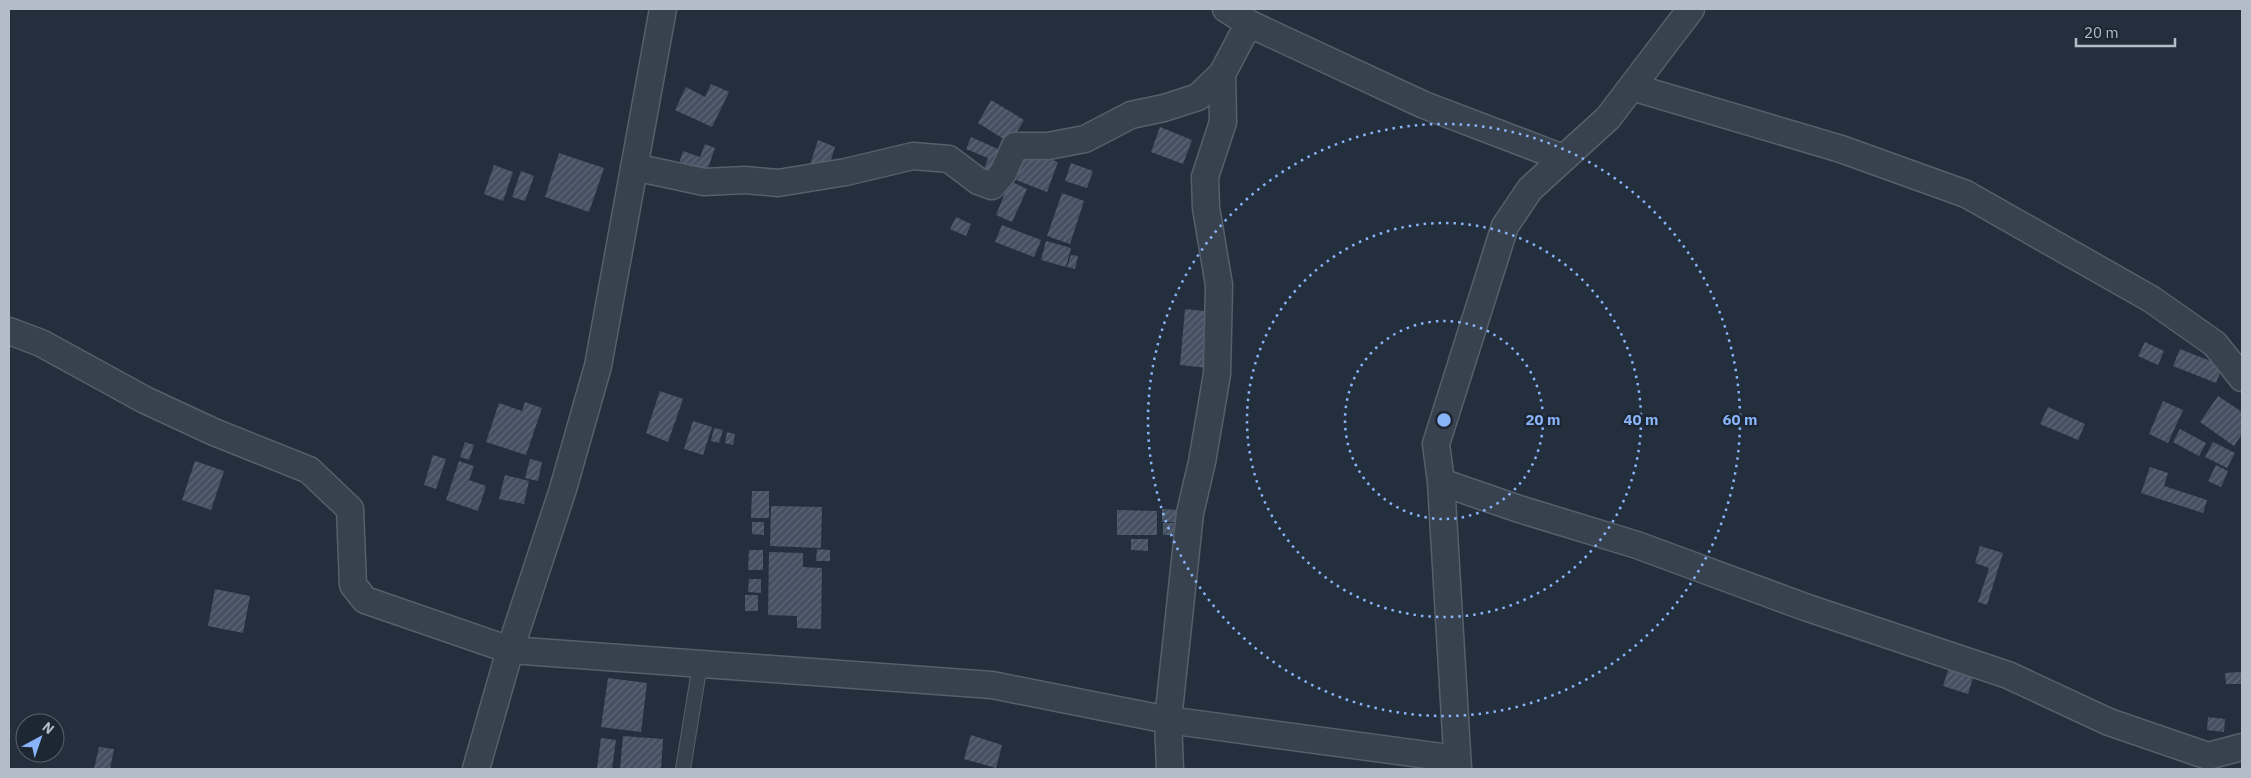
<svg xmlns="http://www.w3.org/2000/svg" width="2251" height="778" font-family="'IBM Plex Sans',sans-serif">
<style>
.building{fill:url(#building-hatch)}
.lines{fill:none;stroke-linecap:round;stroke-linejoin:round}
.lane-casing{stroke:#565f6c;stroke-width:16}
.street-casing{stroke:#565f6c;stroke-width:29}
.lane{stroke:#38414e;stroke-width:14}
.street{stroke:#38414e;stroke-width:26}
.ring{fill:none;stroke:#8ab4f8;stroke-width:2.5;stroke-dasharray:2.5 5}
.centre{fill:#8ab4f8;stroke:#1d2633;stroke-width:2.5}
.ring-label{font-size:15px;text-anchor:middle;font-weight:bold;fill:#8ab4f8;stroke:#1d2633;stroke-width:5;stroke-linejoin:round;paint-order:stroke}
</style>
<defs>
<pattern id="building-hatch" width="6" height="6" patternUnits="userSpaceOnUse" patternTransform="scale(1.25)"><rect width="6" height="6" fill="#455162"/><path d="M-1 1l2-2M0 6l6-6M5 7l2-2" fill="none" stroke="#5d6877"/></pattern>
</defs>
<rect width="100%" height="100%" fill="#242f3e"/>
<path class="building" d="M 711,84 L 729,92 L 712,127 L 675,110 L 686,87 L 705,97 Z
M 991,100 L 1024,120 L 1010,143 L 978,123 Z
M 1160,127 L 1192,140 L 1183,164 L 1151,152 Z
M 971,137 L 1007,153 L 996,178 L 983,172 L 988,158 L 966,149 Z
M 818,140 L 835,147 L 828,169 L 808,171 Z
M 705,144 L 715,148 L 706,174 L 679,164 L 683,151 L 700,157 Z
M 1027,151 L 1058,162 L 1047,192 L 1016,180 Z
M 559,153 L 604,168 L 589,212 L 545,197 Z
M 1071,163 L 1093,171 L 1087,188 L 1065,181 Z
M 494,165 L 513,172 L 503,201 L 484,194 Z
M 521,171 L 534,176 L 525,201 L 512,197 Z
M 1010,181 L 1027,189 L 1012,222 L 996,215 Z
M 1062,193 L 1084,201 L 1070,244 L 1047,236 Z
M 956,217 L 971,224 L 966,236 L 950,229 Z
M 1002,225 L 1041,240 L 1034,257 L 995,242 Z
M 1046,241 L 1071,248 L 1066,267 L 1041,260 Z
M 1071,255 L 1078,256 L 1075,269 L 1067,267 Z
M 1185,309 L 1213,312 L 1208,368 L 1180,365 Z
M 2145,342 L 2164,351 L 2158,365 L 2138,356 Z
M 2180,349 L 2223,366 L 2216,383 L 2173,366 Z
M 660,391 L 683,399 L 668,442 L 646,433 Z
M 2218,396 L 2242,412 L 2242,434 L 2234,446 L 2200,422 Z
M 2163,401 L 2183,410 L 2168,443 L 2149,434 Z
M 525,402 L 542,408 L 526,455 L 486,442 L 499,403 L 522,411 Z
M 2048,407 L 2085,424 L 2078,440 L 2040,424 Z
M 693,421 L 712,427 L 703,455 L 684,449 Z
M 714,428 L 723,430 L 719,443 L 711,441 Z
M 2180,429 L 2206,443 L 2199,456 L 2173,442 Z
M 727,432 L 735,434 L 733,445 L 725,443 Z
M 465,442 L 474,445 L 469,460 L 460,457 Z
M 2213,442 L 2235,453 L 2227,468 L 2205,457 Z
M 433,455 L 446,459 L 436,489 L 424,485 Z
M 530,459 L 542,462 L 538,481 L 525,478 Z
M 195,461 L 224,471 L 211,510 L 182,500 Z
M 459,461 L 474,466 L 469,480 L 486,486 L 478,511 L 446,500 Z
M 2216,465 L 2228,471 L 2221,487 L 2208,481 Z
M 2150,467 L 2168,473 L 2164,486 L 2207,500 L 2203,513 L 2141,493 Z
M 505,475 L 529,481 L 524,504 L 499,499 Z
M 752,491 L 769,491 L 769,518 L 751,518 Z
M 771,506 L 822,507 L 821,548 L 770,546 Z
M 1162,509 L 1182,510 L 1182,522 L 1162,522 Z
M 1117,510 L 1157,511 L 1157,535 L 1117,535 Z
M 752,522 L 764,522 L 764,535 L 752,534 Z
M 1163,523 L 1178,523 L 1178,535 L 1163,535 Z
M 1131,539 L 1148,539 L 1148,551 L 1131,550 Z
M 1980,546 L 2003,553 L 1987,605 L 1978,602 L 1989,568 L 1975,563 Z
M 817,549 L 830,550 L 830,561 L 816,561 Z
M 749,550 L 763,550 L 763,570 L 748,570 Z
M 769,552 L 803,553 L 803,567 L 822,568 L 821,629 L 797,628 L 797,616 L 768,615 Z
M 749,579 L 761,579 L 761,593 L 748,592 Z
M 215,589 L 250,596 L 243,633 L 208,626 Z
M 745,595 L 758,595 L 758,611 L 745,611 Z
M 1949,667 L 1974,675 L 1968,694 L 1943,686 Z
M 2241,672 L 2241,684 L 2226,684 L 2225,673 Z
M 608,678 L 647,683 L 641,732 L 601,727 Z
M 2208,717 L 2225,719 L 2224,732 L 2207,730 Z
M 971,735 L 1002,745 L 996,768 L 964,759 Z
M 623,736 L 663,739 L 661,769 L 620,769 Z
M 601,738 L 616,740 L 612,769 L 597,769 Z
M 99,747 L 114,749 L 110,769 L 94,769 Z"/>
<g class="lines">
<g class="lane-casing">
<path id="lane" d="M 683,769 L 700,664"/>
</g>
<g class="street-casing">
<path id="street" d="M 1226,9 L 1252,25 L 1424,105 L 1563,158
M 1632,87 L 1841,149 L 1966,194 L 2151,299 L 2215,344 L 2242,378
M 634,167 L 704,182 L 745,180 L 778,183 L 846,172 L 913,156 L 949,159 L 978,181 L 992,186 L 1003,173 L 1015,146 L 1048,146 L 1085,139 L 1131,115 L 1164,108 L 1198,97 L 1222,74 L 1249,23
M 9,331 L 41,343 L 145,400 L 214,432 L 309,470 L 350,509 L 353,585 L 365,600 L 510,650 L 992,685 L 1168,720 L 1457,759
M 1441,482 L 1519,509 L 1637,545 L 1805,607 L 2008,675 L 2109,722 L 2208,756 L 2242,747
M 476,769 L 510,650 L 563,489 L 598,366 L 663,9
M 1170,769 L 1168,720 L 1190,513 L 1202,462 L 1217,374 L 1219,285 L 1206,208 L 1205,177 L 1223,122 L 1222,74
M 1458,769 L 1441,482 L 1436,444 L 1505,226 L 1530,189 L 1608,118 L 1691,9"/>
</g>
<use href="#lane" class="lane"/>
<use href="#street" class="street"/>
</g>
<g class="ring">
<circle cx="1444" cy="420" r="99"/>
<circle cx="1444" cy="420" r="197"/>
<circle cx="1444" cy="420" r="296"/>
</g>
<circle cx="1444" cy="420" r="8" class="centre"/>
<g class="ring-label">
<text x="1543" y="425">20 m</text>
<text x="1641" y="425">40 m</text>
<text x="1740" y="425">60 m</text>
</g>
<rect width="2251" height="778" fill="none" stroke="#b4bcc9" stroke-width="20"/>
<g transform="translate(40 738) rotate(40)"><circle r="24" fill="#1d2633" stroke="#59626f"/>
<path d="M0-4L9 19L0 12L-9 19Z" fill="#8ab4f8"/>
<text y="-8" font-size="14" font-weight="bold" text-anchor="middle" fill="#b4bcc9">N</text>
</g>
<path d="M2076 38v8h99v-8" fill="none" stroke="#b4bcc9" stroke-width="2.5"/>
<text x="2084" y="38" font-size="15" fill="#b4bcc9" stroke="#1d2633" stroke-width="4" paint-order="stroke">20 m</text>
</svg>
